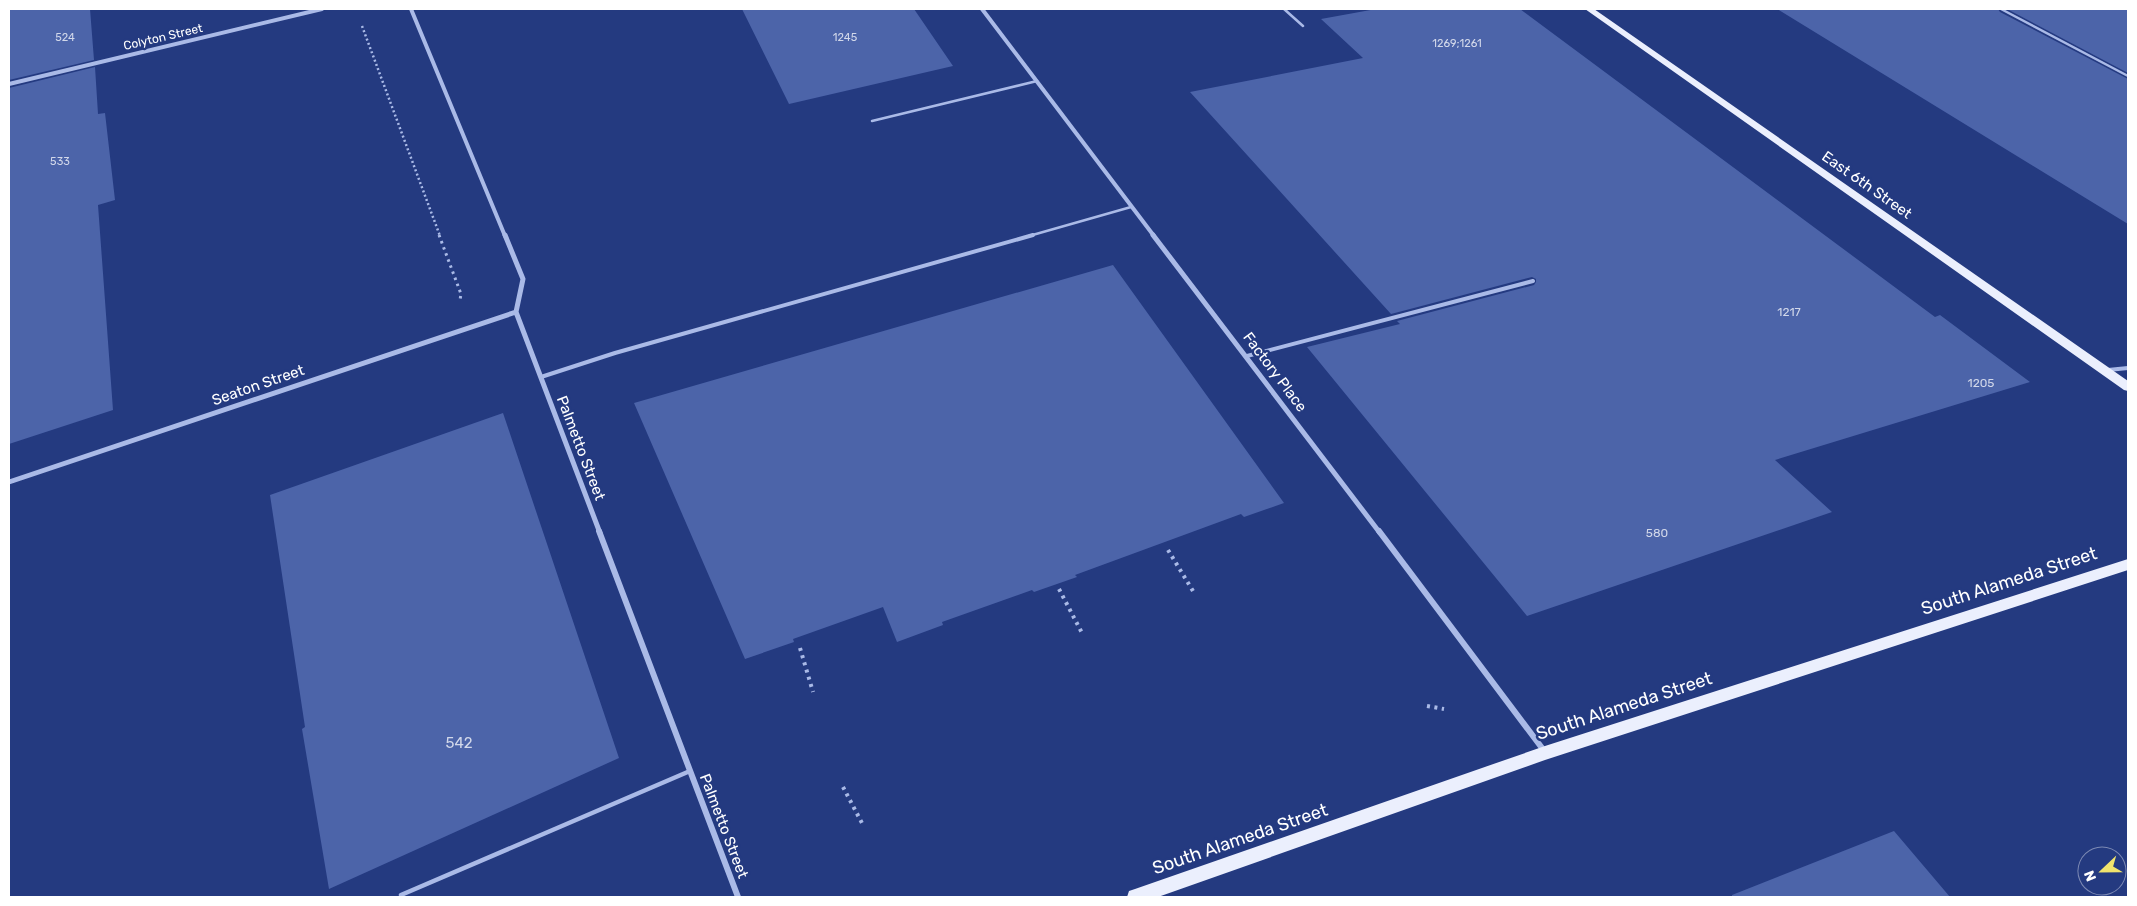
<svg xmlns="http://www.w3.org/2000/svg" width="2137" height="906" font-family="Rubik,sans-serif">
<style>
.building{fill:#4c64a9}
.lines{fill:none;stroke-linecap:round;stroke-linejoin:round}
.path-far2{stroke:#aabae7;stroke-width:2.5;stroke-dasharray:2 2.5;stroke-linecap:butt}
.path-far1{stroke:#aabae7;stroke-width:3;stroke-dasharray:2.5 4;stroke-linecap:butt}
.path{stroke:#aabae7;stroke-width:4;stroke-dasharray:3 4.5;stroke-linecap:butt}
.service-far2{stroke:#aabae7;stroke-width:2.5}
.service-far1{stroke:#aabae7;stroke-width:4}
.service{stroke:#aabae7;stroke-width:4.5}
.minor-far2{stroke:#aabae7;stroke-width:4}
.minor-far1{stroke:#aabae7;stroke-width:5}
.minor{stroke:#aabae7;stroke-width:6}
.primary{fill:#ebeffd;fill-rule:evenodd}
.labels{text-anchor:middle;dominant-baseline:central;stroke-width:5;stroke-linejoin:round;paint-order:stroke}
.far-number-label{font-size:11px;fill:#d2d8ea}
.far-street-label{font-size:12px;fill:#fff;stroke:#243a80}
.number-label{font-size:12px;fill:#d2d8ea}
.street-label{font-size:15px;fill:#fff;stroke:#243a80}
.near-number-label{font-size:15px;fill:#d2d8ea}
.near-street-label{font-size:18px;fill:#fff;stroke:#243a80}
</style>
<rect width="100%" height="100%" fill="#243a80"/>
<path class="building" d="M 9,9 L 90,9 L 94,60 L 9,80 Z
M 742,9 L 914,9 L 953,66 L 789,104 Z
M 1376,9 L 1520,9 L 1935,317 L 1940,315 L 2030,382 L 1775,460 L 1832,512 L 1527,616 L 1307,347 L 1400,324 L 1397,321 L 1534,285 L 1536,282 L 1536,279 L 1532,277 L 1391,314 L 1190,92 L 1363,58 L 1321,19 Z
M 1777,9 L 1998,9 L 2000,12 L 2128,79 L 2128,224 Z
M 2007,9 L 2128,9 L 2128,73 Z
M 95,67 L 98,114 L 105,113 L 115,200 L 98,205 L 113,410 L 9,444 L 9,88 Z
M 1113,265 L 1284,503 L 1244,517 L 1241,514 L 1075,575 L 1077,577 L 1034,592 L 1032,590 L 942,622 L 943,625 L 897,642 L 883,607 L 793,639 L 794,642 L 745,659 L 634,403 Z
M 503,413 L 619,758 L 329,889 L 302,729 L 305,727 L 270,495 Z
M 1894,831 L 1950,897 L 1732,897 L 1732,895 Z"/>
<g class="lines">
<path class="path-far2" d="M 362,26 L 440,236"/>
<path class="path-far1" d="M 439,235 L 461,294 L 460,300"/>
<path class="path" d="M 1168,550 L 1193,591
M 1059,589 L 1082,633
M 800,648 L 813,692
M 1427,706 L 1444,709
M 843,787 L 863,825"/>
<path class="service-far2" d="M 1284,9 L 1303,26
M 2001,9 L 2128,76
M 872,121 L 1037,81
M 1029,236 L 1131,207"/>
<path class="service-far1" d="M 1247,356 L 1533,281
M 2108,370 L 2128,368
M 541,377 L 615,353 L 1033,235"/>
<path class="service" d="M 401,895 L 690,771"/>
<path class="minor-far2" d="M 411,9 L 505,236
M 982,9 L 1154,236
M 9,84 L 322,9"/>
<path class="minor-far1" d="M 505,235 L 523,279 L 516,312 L 600,533
M 1153,235 L 1380,533
M 9,482 L 516,312"/>
<path class="minor" d="M 599,531 L 738,897
M 1379,531 L 1545,752"/>
<path class="primary" d="M 1585,9 L 1594,9 L 2128,381 L 2128,391 L 2124,390 Z
M 2128,559 L 2128,570 L 1545,760 L 1158,897 L 1127,897 L 1129,891 L 1135,889 L 1545,746 Z"/>
</g>
<g class="labels">
<g class="far-number-label">
<text x="65" y="37">524</text>
<text x="845" y="37">1245</text>
<text x="1457" y="43">1269;1261</text>
<text x="60" y="161">533</text>
</g>
<g class="far-street-label">
<text transform="translate(163 37) rotate(-13)">Colyton Street</text>
</g>
<g class="number-label">
<text x="1789" y="312">1217</text>
<text x="1981" y="383">1205</text>
<text x="1657" y="533">580</text>
</g>
<g class="street-label">
<text transform="translate(1867 185) rotate(35)">East 6th Street</text>
<text transform="translate(1275 372) rotate(53)">Factory Place</text>
<text transform="translate(258 385) rotate(-19)">Seaton Street</text>
<text transform="translate(581 448) rotate(69)">Palmetto Street</text>
<text transform="translate(724 826) rotate(69)">Palmetto Street</text>
</g>
<g class="near-number-label">
<text x="459" y="743">542</text>
</g>
<g class="near-street-label">
<text transform="translate(2009 581) rotate(-18)">South Alameda Street</text>
<text transform="translate(1624 706) rotate(-18)">South Alameda Street</text>
<text transform="translate(1240 839) rotate(-19)">South Alameda Street</text>
</g>
</g>
<rect width="2137" height="906" fill="none" stroke="#ffffff" stroke-width="20"/>
<g transform="translate(2102 871) rotate(248)"><circle r="24" fill="#243a80" stroke="#7c89b3"/>
<path d="M0-4L9 19L0 12L-9 19Z" fill="#f1e46d"/>
<text y="-8" font-size="14" font-weight="bold" text-anchor="middle" fill="#ffffff">N</text>
</g>
</svg>
